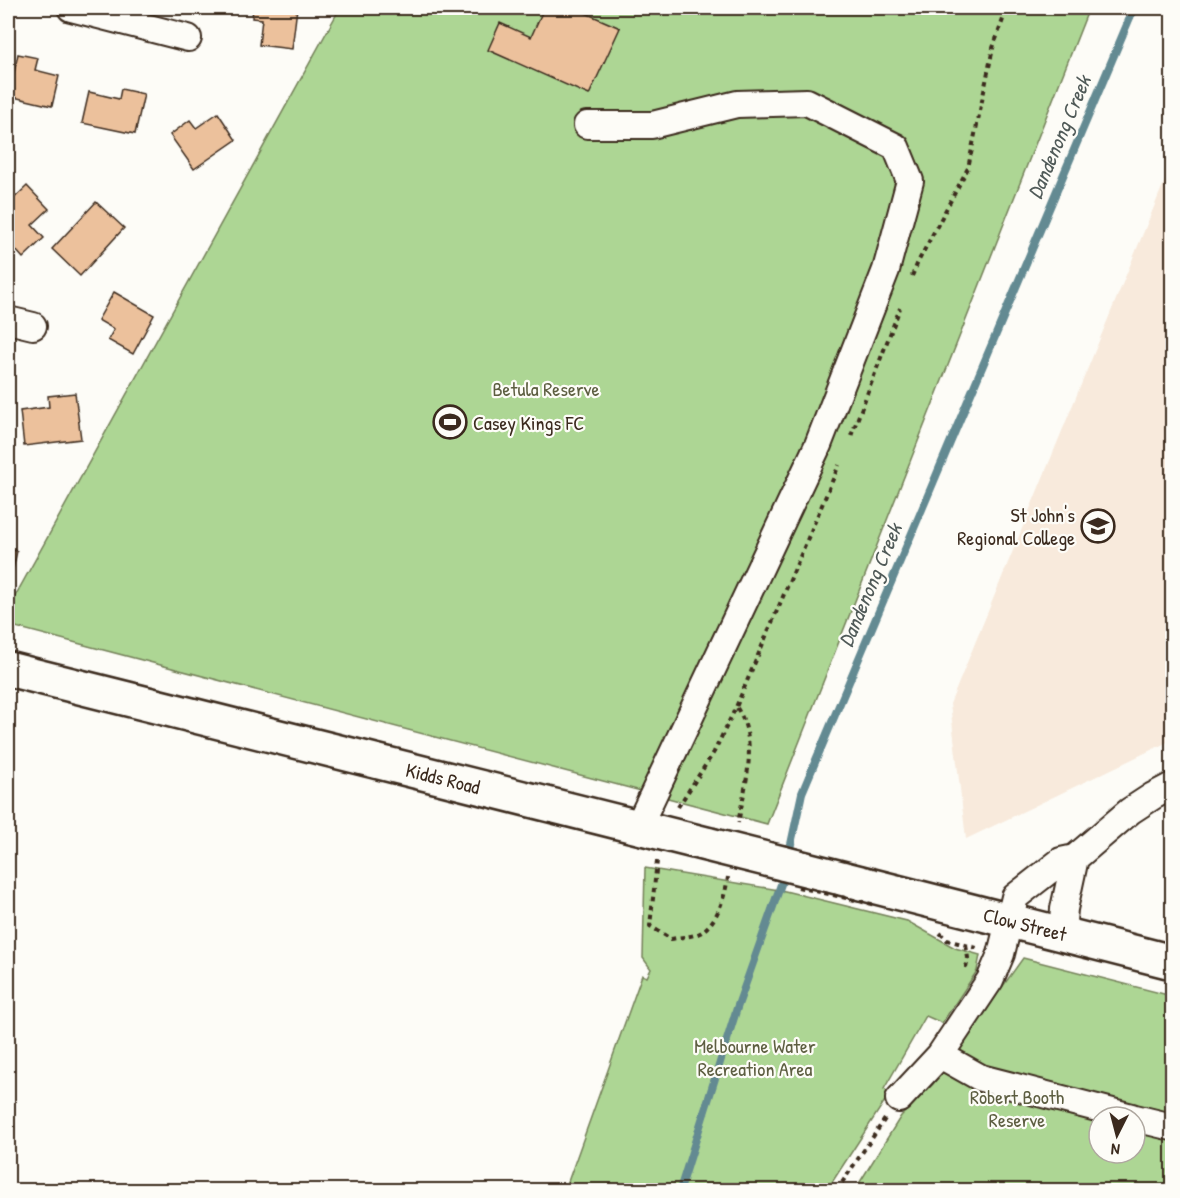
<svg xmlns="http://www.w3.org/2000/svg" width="1180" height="1198" font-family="'Patrick Hand',sans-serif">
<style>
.built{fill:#f8eadc}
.green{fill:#add694;stroke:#748059;stroke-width:1.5;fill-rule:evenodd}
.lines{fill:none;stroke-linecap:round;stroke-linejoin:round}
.stream{stroke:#648a92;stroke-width:8}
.building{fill:#ecc19c;stroke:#3b2a1e;stroke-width:1.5}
.minor-casing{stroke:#3b2a1e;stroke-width:30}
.major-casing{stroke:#3b2a1e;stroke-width:38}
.path{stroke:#3b2a1e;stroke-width:4;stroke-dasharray:4.5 4.5;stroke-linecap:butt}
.minor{stroke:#fdfcf7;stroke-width:26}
.major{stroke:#fdfcf7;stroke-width:33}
.major-bridge-casing{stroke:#3b2a1e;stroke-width:38;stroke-linecap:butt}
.path-bridge{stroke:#3b2a1e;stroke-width:4;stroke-dasharray:4.5 4.5;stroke-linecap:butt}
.major-bridge{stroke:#fdfcf7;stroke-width:33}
.labels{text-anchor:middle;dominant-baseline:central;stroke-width:4.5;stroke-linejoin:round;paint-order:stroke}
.park-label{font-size:20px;fill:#5d5e41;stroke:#fdfcf7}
.poi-label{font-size:20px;fill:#3b2a1e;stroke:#fdfcf7;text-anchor:start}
.street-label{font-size:20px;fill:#3b2a1e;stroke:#fdfcf7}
.water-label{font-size:21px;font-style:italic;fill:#505a58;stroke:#fdfcf7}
</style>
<rect width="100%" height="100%" fill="#fdfcf7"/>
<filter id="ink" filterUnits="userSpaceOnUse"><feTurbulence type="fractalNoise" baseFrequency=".0167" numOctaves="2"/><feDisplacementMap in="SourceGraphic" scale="12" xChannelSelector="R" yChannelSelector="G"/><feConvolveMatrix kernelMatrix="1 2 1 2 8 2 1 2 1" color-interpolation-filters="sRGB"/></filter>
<g filter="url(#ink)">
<path class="built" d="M 1172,163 L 1172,740 L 966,839 L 950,704 Z"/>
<path class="green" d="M 340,8 L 1089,8 L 767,824 L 8,625 L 8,609 Z
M 645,868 L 785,891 L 907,921 L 955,948 L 980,955 L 977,971 L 942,1023 L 926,1016 L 884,1089 L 890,1093 L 827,1190 L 565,1190 L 642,975 L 647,977 L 651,969 L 643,958 Z
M 1023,958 L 1172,996 L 1172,1190 L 855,1190 L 901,1116 L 933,1084 ZM 1099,1117 L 1135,1117 L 1135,1153 L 1099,1153 Z"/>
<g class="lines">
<path class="stream" d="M 788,858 L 802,793 L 1134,8
M 680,1190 L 737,1008 L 785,873"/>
</g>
<path class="building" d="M 253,8 L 297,8 L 292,49 L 259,45 L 262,19 L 252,18 Z
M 544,8 L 574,8 L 620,28 L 589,95 L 488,50 L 500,23 L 531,37 Z
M 18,54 L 38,58 L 35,70 L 59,76 L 52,106 L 9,96 Z
M 121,89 L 144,94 L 135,134 L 82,123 L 89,92 L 119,99 Z
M 218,113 L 236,140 L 194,169 L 170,135 L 190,120 L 196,128 Z
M 27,186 L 49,209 L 32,225 L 44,238 L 23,258 L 8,241 L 8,204 Z
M 96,202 L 124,228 L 80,276 L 52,249 Z
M 114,292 L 154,315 L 133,354 L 108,340 L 114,329 L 98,320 Z
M 75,393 L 81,439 L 24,446 L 20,411 L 49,407 L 48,396 Z
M 8,549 L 17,551 L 8,592 Z"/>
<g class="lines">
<g class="minor-casing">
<path id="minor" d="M 71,8 L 188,38
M 587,125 L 652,125 L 737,104 L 807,102 L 896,147 L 910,181 L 886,270 L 818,445 L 638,827
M 8,320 L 33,326
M 1062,933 L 1064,909 L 1075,858
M 940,1055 L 981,1078 L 1132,1117
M 899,1099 L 940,1055 L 990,980 L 1001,954 L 1015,897 L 1061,861 L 1075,858 L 1130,811 L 1153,796 L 1172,786
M 1135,1118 L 1172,1127"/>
</g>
<g class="major-casing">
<path id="major" d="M 8,669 L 710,845
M 782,863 L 1172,962"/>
</g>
<path class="path" d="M 912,276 L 918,262 L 968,168 L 993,48 L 1007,8
M 851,436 L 900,308
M 737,708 C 759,742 745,786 738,823
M 678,807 L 714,752 L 736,707 L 839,465
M 657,861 L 650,926 L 671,939 C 679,937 692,937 700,933 C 718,922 725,896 728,877
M 940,933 L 947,940 L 977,948
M 966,968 L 968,958 L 966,945
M 837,1190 L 885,1119"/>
<use href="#minor" class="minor"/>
<use href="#major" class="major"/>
<g class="major-bridge-casing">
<path id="major-bridge" d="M 710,845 L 782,863"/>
</g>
<path class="path-bridge" d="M 798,887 L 876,905"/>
<use href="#major-bridge" class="major-bridge"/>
</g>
</g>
<defs>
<g id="stadium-ring" transform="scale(1.725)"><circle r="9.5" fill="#fdfcf7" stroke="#3b2a1e" stroke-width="1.5"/><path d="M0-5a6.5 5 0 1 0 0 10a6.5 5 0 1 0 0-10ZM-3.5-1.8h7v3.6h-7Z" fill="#3b2a1e"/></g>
<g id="school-ring" transform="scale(1.725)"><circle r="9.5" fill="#fdfcf7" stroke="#3b2a1e" stroke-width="1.5"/><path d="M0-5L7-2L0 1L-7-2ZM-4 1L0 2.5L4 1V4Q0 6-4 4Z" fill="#3b2a1e"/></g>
</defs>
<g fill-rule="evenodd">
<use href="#stadium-ring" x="450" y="422"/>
<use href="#school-ring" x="1098" y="526"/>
</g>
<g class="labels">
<g class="park-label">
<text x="546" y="388">Betula Reserve</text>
<text x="755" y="1045">Melbourne Water<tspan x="755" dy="23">Recreation Area</tspan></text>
<text x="1017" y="1096">Robert Booth<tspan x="1017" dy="23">Reserve</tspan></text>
</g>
<g class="poi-label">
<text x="473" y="422">Casey Kings FC</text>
<text x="1075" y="514" text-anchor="end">St John's<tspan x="1075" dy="23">Regional College</tspan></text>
</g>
<g class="street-label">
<text transform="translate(443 778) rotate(14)">Kidds Road</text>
<text transform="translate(1025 924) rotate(14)">Clow Street</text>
</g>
<g class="water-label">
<text transform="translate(1059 137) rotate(-67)">Dandenong Creek</text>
<text transform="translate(870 585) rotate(-67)">Dandenong Creek</text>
</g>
</g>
<rect width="1180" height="1198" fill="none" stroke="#fdfcf7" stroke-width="30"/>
<rect x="15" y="15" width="1150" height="1168" fill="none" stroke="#3b2a1e" stroke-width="2" filter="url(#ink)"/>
<g transform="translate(1117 1135) rotate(186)"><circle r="28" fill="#fdfcf7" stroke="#afa8a0" stroke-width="1.5"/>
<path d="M0-4.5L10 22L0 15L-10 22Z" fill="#3b2a1e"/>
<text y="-9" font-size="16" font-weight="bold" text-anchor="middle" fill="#3b2a1e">N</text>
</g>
</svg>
